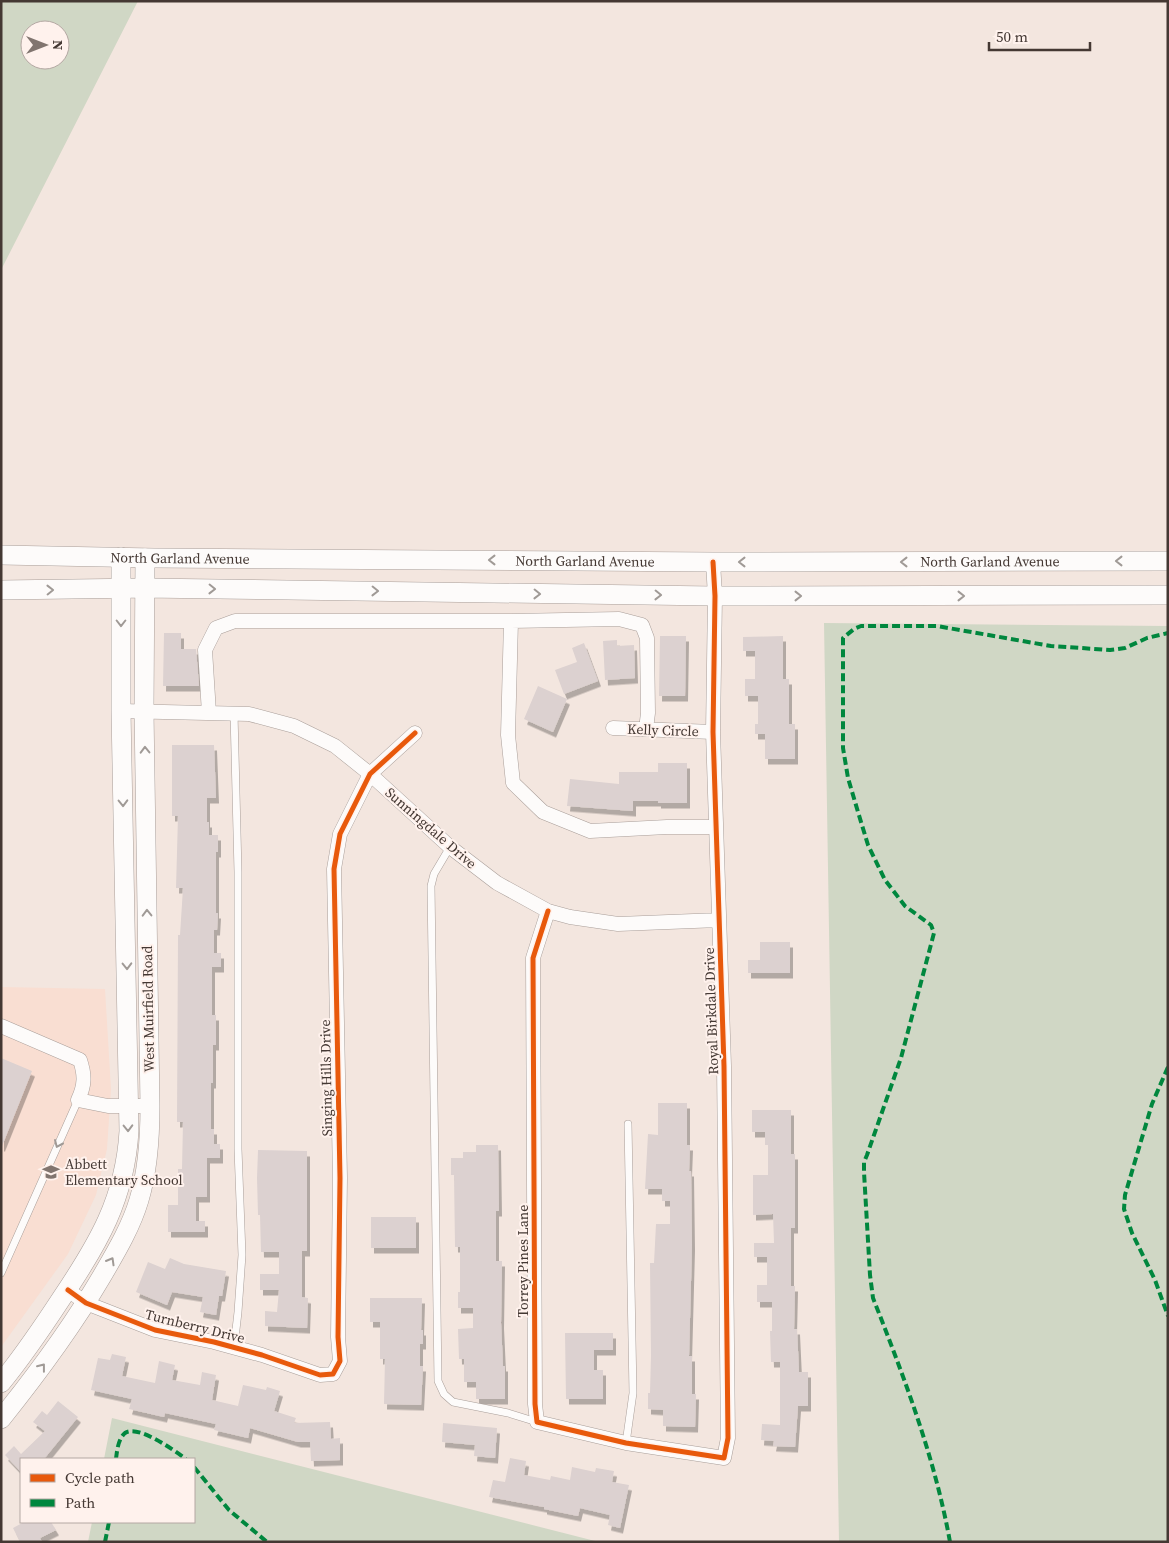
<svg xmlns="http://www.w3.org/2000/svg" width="1169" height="1543" font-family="'Source Serif 4',serif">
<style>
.built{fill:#f9ded2}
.green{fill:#d0d7c5;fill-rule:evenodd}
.building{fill:#dcd1d0;filter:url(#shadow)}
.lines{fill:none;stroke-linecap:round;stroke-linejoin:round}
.lane-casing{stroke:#a99e99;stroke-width:8}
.street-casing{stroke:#a99e99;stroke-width:15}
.secondary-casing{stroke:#a99e99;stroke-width:20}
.lane{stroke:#fdfbfa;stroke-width:7}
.street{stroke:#fdfbfa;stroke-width:14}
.secondary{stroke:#fdfbfa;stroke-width:19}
.quiet{stroke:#00873e;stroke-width:4;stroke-dasharray:8 4;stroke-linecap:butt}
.cycleway-casing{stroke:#fff2ed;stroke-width:8}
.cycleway{stroke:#e8590c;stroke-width:5}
.oneway{stroke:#a09a96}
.labels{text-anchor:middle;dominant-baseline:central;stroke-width:4;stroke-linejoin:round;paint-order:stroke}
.street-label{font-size:14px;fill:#443833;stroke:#fff2ed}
.poi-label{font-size:14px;fill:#443833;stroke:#fff2ed;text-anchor:start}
</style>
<defs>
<filter id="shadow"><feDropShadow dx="3" dy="5.5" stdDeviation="0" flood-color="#0004"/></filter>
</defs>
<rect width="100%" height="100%" fill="#f3e6df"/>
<path class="built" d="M 1,987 L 105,989 L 111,1089 L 107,1149 L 96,1195 L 68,1254 L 1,1347 Z"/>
<path class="green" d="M 1,1 L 138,1 L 1,270 ZM 30,30 L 60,30 L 60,60 L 30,60 Z
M 824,623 L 1168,626 L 1168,1542 L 839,1542 Z
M 112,1418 L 599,1542 L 88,1542 L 92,1522 L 194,1522 L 194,1459 L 104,1459 Z"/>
<path class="building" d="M 164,633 L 181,633 L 181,649 L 196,649 L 199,686 L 163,686 Z
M 660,636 L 686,636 L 685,696 L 659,696 Z
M 783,636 L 783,679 L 789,679 L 789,724 L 795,724 L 795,759 L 765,759 L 765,734 L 755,734 L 755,724 L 758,724 L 758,696 L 745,696 L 745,679 L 755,679 L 755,651 L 743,651 L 743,637 Z
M 617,640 L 617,646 L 634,645 L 635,678 L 605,680 L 603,641 Z
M 584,643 L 598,681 L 564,694 L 555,670 L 577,662 L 572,648 Z
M 538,686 L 567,699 L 553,732 L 524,719 Z
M 172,745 L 214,745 L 216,798 L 207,798 L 207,822 L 209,822 L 209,835 L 218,835 L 218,852 L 216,852 L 216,913 L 218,913 L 217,930 L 214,930 L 214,953 L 221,953 L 221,967 L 212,967 L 212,1015 L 216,1015 L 216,1045 L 213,1045 L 213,1083 L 211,1083 L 211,1129 L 214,1129 L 214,1144 L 220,1144 L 220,1158 L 207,1158 L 207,1197 L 196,1197 L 196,1221 L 205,1221 L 205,1232 L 168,1232 L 168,1205 L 178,1205 L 178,1169 L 182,1169 L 183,1122 L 177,1122 L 178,935 L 180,935 L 183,888 L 176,888 L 178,816 L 172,816 Z
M 658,763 L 687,763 L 687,803 L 658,803 L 658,801 L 633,801 L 633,811 L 567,806 L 570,779 L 619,784 L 619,772 L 658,772 Z
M 760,942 L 790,942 L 790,973 L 748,973 L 748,960 L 760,960 Z
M 1,1058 L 32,1071 L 2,1146 L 1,1146 Z
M 658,1103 L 687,1103 L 687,1145 L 690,1145 L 689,1171 L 691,1171 L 692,1245 L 689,1356 L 692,1356 L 692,1394 L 696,1394 L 695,1427 L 663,1426 L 663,1410 L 648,1409 L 648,1393 L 650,1393 L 651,1356 L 650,1263 L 654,1263 L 656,1224 L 670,1224 L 670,1201 L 662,1201 L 662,1189 L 645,1189 L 648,1134 L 658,1135 Z
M 752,1110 L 791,1110 L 791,1154 L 795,1154 L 795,1228 L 791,1228 L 791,1286 L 795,1286 L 794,1329 L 797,1329 L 799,1372 L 808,1372 L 808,1406 L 798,1406 L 795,1447 L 773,1446 L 774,1441 L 761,1440 L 762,1424 L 780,1425 L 780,1362 L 771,1362 L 770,1331 L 772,1331 L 772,1302 L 757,1302 L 757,1285 L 767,1285 L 767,1257 L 754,1257 L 754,1243 L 774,1243 L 773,1214 L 753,1215 L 753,1175 L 768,1175 L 768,1145 L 765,1145 L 765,1132 L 752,1132 Z
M 476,1145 L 498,1145 L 499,1211 L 496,1211 L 496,1261 L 502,1261 L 501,1323 L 503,1366 L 505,1366 L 505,1399 L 476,1399 L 476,1382 L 464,1382 L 464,1359 L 459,1359 L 458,1329 L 473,1328 L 473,1308 L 458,1308 L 458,1292 L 460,1292 L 460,1247 L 455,1247 L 454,1175 L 451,1175 L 451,1158 L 463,1158 L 463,1152 L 476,1152 Z
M 258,1150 L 307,1151 L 307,1251 L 302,1251 L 302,1297 L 308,1298 L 307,1328 L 265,1326 L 265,1311 L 277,1312 L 279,1290 L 260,1290 L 260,1274 L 279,1274 L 279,1252 L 261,1252 L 260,1215 L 258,1215 L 257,1178 Z
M 371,1217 L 416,1217 L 416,1248 L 371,1248 Z
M 170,1258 L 184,1264 L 226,1271 L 222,1296 L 219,1296 L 216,1315 L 200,1312 L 203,1297 L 172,1292 L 167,1305 L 136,1292 L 148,1262 L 165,1269 Z
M 370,1298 L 422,1298 L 421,1330 L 423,1330 L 423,1344 L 420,1344 L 420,1366 L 423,1366 L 421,1405 L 384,1404 L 385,1359 L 380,1359 L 380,1322 L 370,1322 Z
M 565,1333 L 613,1333 L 613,1350 L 594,1350 L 594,1370 L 603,1370 L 603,1399 L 566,1399 Z
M 112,1354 L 126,1357 L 122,1376 L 155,1383 L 159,1361 L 175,1365 L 172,1380 L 200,1385 L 202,1372 L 216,1375 L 212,1400 L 238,1406 L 243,1385 L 266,1390 L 267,1387 L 280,1391 L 274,1411 L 296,1418 L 294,1423 L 330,1422 L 331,1439 L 340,1438 L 340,1460 L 311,1461 L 310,1442 L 298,1442 L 250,1428 L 248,1438 L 214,1430 L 216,1424 L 165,1413 L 164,1417 L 129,1409 L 132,1399 L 91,1390 L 98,1358 L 110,1360 Z
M 58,1401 L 78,1417 L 44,1459 L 21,1459 L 21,1472 L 5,1455 L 14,1446 L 21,1454 L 45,1431 L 33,1422 L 42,1411 L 47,1415 Z
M 443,1423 L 497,1428 L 495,1458 L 474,1456 L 475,1445 L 442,1442 Z
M 510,1458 L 526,1461 L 524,1475 L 550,1480 L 551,1476 L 570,1480 L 572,1467 L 595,1472 L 596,1468 L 614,1471 L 612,1482 L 629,1485 L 620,1528 L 608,1525 L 610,1515 L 580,1508 L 578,1516 L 544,1509 L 544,1507 L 489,1497 L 493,1480 L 505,1482 Z
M 24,1522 L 51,1522 L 56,1530 L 40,1538 L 42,1542 L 20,1542 L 13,1528 Z"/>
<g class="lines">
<g class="lane-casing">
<path id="lane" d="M 450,847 L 434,874 L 431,886 L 438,1381 L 444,1394 L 453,1402 L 508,1413 L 537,1422
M 1,1273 L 78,1100
M 234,1347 L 238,1312 L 242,1255 L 238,1149 L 238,872 L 234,713
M 626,1443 L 633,1393 L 628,1124"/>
</g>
<g class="street-casing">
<path id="street" d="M 511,621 L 508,735 L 513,783 L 543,812 L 590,831 L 667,827 L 716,827
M 121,711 L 249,714 L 294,726 L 335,746 L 370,774 L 450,847 L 497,883 L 548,911 L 570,917 L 618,924 L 719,920
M 209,713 L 205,650 L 216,628 L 235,621 L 511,621 L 619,619 L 642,625 L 647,638 L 648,713 L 646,729
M 613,728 L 713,732
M 548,911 L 533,958 L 535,1404 L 537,1422 L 626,1443 L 724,1458 L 728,1438 L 724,1066 L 713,732 L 715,596 L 713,562
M 1,1026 L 80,1060 C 85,1075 85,1085 78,1100 L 108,1106 L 150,1106
M 68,1290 L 86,1303 L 155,1330 L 214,1342 L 262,1355 L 320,1375 L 333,1374 L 340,1361 L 338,1337 L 340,1178 L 334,869 L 340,834 L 370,774 L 415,733"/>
</g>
<g class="secondary-casing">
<g id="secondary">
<path id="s1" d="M 1,555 L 154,558 L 713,562 L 1168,561"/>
<path d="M 1,590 L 144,588 L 713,596 L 1168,595"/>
<path d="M 1,1383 C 23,1356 42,1328 61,1299 C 98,1244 125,1199 129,1131 L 121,711 L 121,557"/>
<path d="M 1,1419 C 38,1373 72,1327 102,1276 C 116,1252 131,1227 139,1200 C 148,1170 150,1137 150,1106 L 144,711 L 145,558"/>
</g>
</g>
<use href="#lane" class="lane"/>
<use href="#street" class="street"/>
<use href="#secondary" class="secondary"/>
<path class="quiet" d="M 1168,1067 L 1152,1104 L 1125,1195 L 1124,1209 L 1132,1233 L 1155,1280 L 1168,1316
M 116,1459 C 117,1451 118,1439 125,1433 C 138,1424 175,1451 186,1459
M 194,1467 L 229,1510 L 267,1542
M 105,1542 L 109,1522
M 950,1542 C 935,1458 904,1377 873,1298 L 870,1275 L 864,1172 L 864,1162 L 867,1155 L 901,1058 L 934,933 L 931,925 L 905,906 L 885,880 L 868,845 L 858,812 L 848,778 L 843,748 L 843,638 L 854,629 L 861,626 L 937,626 L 1051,646 L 1110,650 L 1125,648 L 1147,638 L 1168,633"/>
<g class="cycleway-casing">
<path id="cycleway" d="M 548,911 L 533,958 L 535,1404 L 537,1422 L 626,1443 L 724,1458 L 728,1438 L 724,1066 L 713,732 L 715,596 L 713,562
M 68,1290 L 86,1303 L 155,1330 L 214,1342 L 262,1355 L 320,1375 L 333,1374 L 340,1361 L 338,1337 L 340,1178 L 334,869 L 340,834 L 370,774 L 415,733"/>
</g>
<use href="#cycleway" class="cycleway"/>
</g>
<defs><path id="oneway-chevron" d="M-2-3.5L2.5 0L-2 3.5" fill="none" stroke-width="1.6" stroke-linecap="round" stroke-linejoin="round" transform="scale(1.25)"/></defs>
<g class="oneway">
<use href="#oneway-chevron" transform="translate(492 560) rotate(-180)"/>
<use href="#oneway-chevron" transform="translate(1119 561) rotate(180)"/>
<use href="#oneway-chevron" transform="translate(742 562) rotate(180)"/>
<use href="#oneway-chevron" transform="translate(904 562) rotate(180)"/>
<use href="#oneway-chevron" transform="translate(212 589) rotate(1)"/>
<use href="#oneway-chevron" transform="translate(50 590) rotate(-1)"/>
<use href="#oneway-chevron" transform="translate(375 591) rotate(1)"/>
<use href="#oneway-chevron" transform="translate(537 594) rotate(1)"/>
<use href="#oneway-chevron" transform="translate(658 595) rotate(1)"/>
<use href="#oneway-chevron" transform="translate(798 596)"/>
<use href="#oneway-chevron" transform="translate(961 596)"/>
<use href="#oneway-chevron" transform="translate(121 623) rotate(90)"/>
<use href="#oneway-chevron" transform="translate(145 750) rotate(-91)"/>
<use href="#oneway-chevron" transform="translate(123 803) rotate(89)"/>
<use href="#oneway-chevron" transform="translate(147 913) rotate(-91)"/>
<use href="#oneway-chevron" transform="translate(127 966) rotate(89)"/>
<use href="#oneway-chevron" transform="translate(128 1128) rotate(89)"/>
<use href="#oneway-chevron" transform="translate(58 1144) rotate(114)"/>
<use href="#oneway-chevron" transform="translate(111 1261) rotate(-60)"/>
<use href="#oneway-chevron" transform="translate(42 1367) rotate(-52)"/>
</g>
<defs>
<g id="school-bare" transform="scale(1.35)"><path d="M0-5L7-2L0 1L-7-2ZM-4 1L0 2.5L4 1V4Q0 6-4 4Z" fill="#81756f" stroke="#fff2ed" stroke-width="2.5" paint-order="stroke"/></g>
</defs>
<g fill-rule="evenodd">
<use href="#school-bare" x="51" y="1172"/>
</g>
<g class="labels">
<g class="street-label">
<text stroke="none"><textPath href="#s1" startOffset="179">North Garland Avenue</textPath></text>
<text stroke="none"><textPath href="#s1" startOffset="584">North Garland Avenue</textPath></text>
<text stroke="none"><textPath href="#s1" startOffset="989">North Garland Avenue</textPath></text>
<text transform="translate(663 730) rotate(2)">Kelly Circle</text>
<text transform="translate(431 828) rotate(41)">Sunningdale Drive</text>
<text transform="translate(148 1009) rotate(-91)">West Muirfield Road</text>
<text transform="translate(711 1011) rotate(-92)">Royal Birkdale Drive</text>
<text transform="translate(326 1078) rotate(-91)">Singing Hills Drive</text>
<text transform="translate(523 1261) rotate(-90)">Torrey Pines Lane</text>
<text transform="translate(195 1326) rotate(14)">Turnberry Drive</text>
</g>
<g class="poi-label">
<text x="65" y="1164">Abbett<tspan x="65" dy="16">Elementary School</tspan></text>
</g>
</g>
<rect width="1169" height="1543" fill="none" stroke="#443833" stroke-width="5"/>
<rect x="20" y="1458" width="175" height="65" fill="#fff2ed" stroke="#b4a8a3"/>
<rect x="30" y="1474" width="25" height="8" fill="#e8590c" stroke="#b4a8a3"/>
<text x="65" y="1483" font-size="15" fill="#443833">Cycle path</text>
<rect x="30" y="1499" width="25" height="8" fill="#00873e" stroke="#b4a8a3"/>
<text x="65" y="1508" font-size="15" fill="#443833">Path</text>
<g transform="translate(45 45) rotate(90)"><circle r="24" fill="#fff2ed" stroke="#b4a8a3"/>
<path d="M0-4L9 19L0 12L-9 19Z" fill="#81756f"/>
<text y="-8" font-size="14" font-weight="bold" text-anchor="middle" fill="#443833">N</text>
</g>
<path d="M989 42v8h101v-8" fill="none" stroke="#443833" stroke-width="2.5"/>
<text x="996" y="42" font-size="15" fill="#443833" stroke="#fff2ed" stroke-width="4" paint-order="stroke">50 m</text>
</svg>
